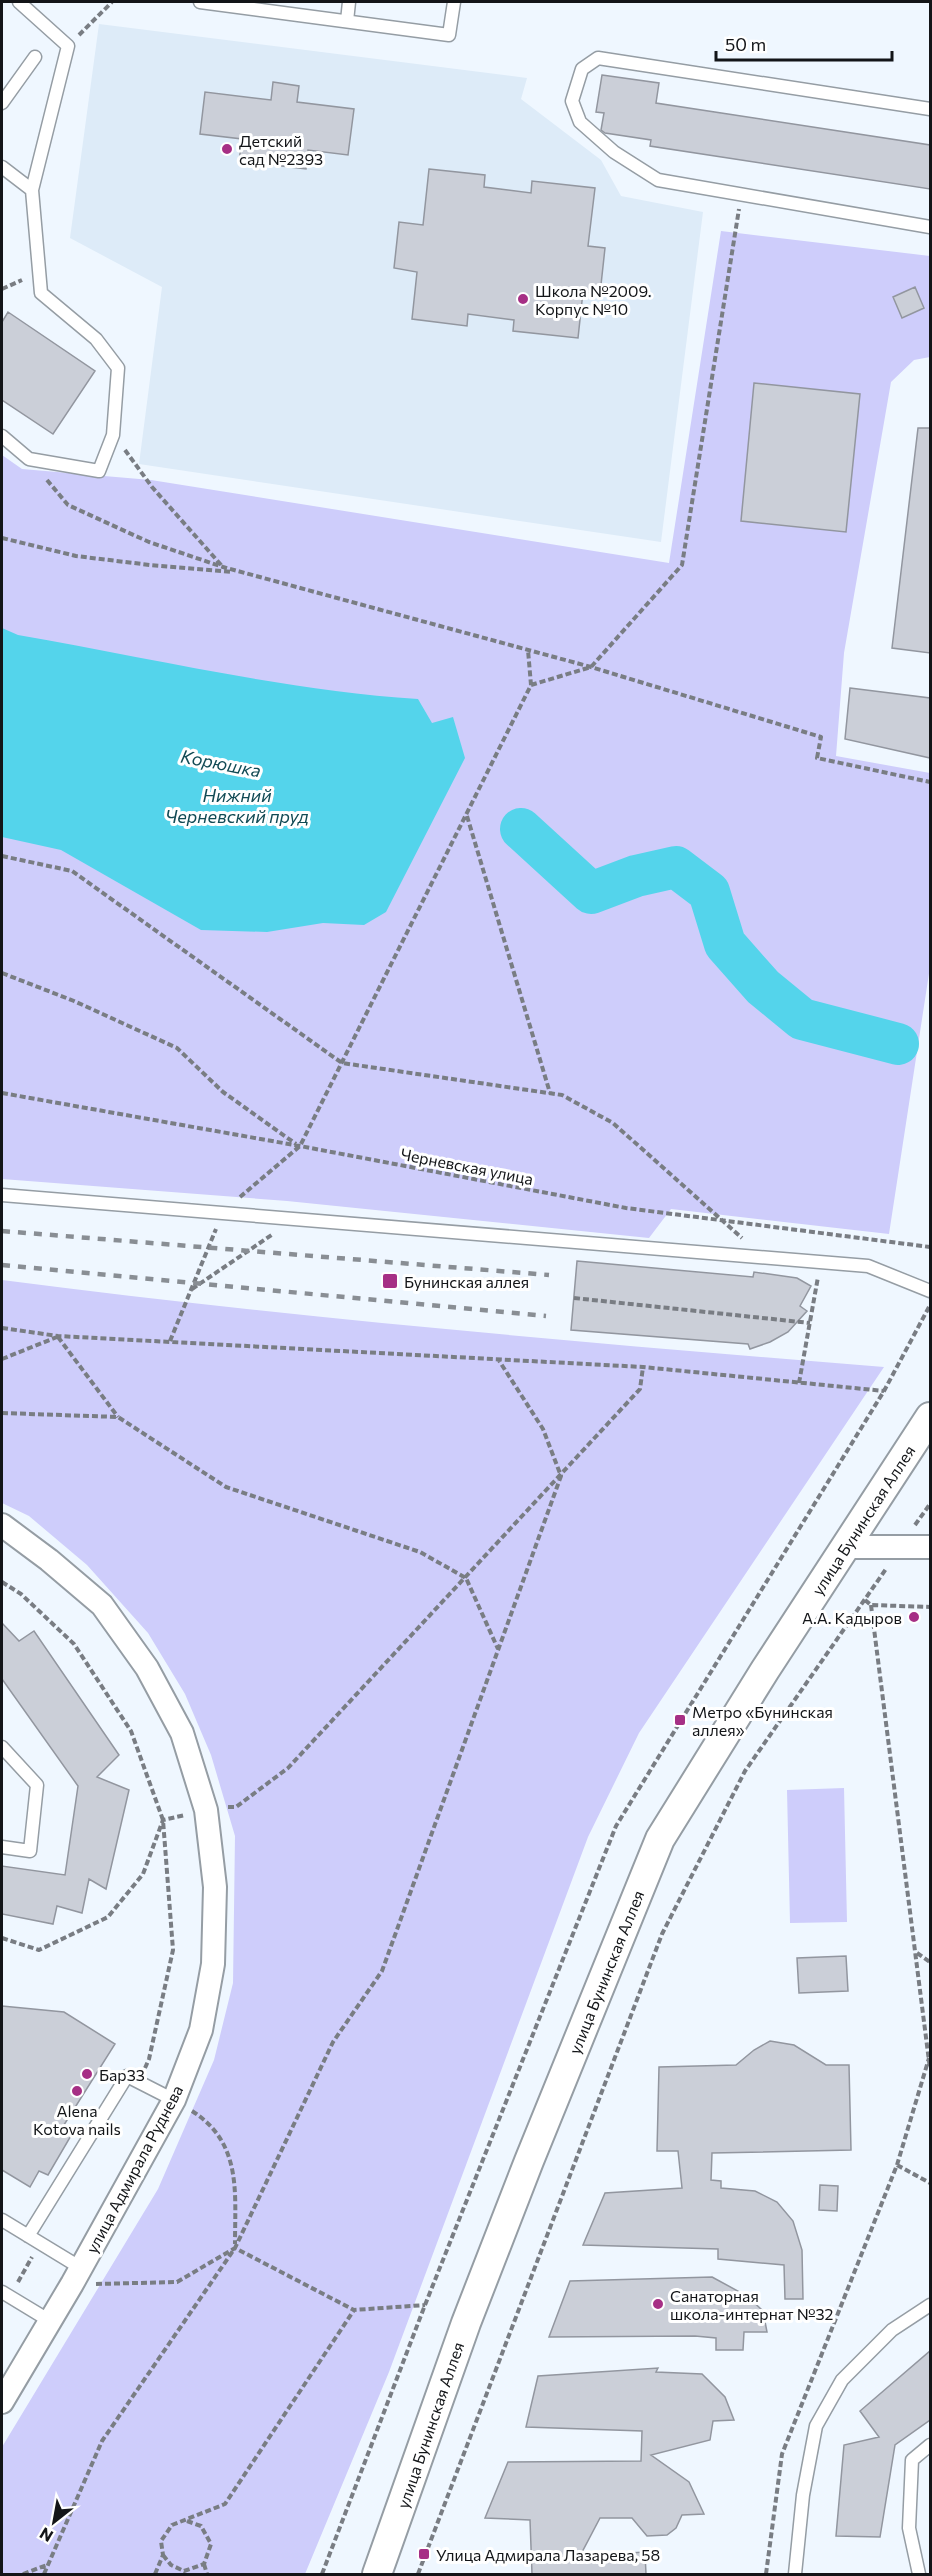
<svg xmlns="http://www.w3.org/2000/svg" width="932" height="2576" font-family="Commissioner,sans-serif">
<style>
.built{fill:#ddebf8}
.green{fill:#cecdfb}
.water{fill:#54d4eb}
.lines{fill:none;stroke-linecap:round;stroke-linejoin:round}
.river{stroke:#54d4eb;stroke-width:42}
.building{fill:#cbcfd8;stroke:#92969f;stroke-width:1.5}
.service-casing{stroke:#959da4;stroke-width:15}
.minor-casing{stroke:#959da4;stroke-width:26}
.tertiary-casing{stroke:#959da4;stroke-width:32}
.path{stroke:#797d83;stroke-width:4;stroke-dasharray:6 3;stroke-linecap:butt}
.service{stroke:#fff;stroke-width:12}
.minor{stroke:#fff;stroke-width:22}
.tertiary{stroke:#fff;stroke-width:28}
.rail{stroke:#898e94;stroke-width:4.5;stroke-dasharray:8 8;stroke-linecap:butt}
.poi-dot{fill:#a62f85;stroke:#fff;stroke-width:2}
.labels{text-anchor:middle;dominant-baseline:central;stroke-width:6;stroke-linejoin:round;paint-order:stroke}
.poi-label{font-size:16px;fill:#131518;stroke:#fff;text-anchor:start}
.street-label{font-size:16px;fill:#131518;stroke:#fff}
.water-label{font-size:18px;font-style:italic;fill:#114a54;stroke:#fff}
</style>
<rect width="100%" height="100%" fill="#eff7ff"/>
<path class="built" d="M 99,24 L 527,78 L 521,99 L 601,160 L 621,196 L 703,212 L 661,542 L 139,464 L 162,287 L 70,238 Z"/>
<path class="green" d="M 721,231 L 930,256 L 930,357 L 914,360 L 891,382 L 844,653 L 836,756 L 930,773 L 930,967 L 889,1234 L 671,1209 L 649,1238 L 287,1201 L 2,1179 L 2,455 L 22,469 L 151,480 L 669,563 Z
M 2,1280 C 295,1318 589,1343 884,1367 L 639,1733 L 588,1837 L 389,2372 L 305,2574 L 2,2574 L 2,2447 L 158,2189 L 214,2060 L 233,1983 L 235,1836 L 211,1755 L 185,1694 L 148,1633 L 87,1565 L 29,1516 L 2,1503 Z
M 844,1788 L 847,1922 L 790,1923 L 787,1790 Z"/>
<path class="water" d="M 2,628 L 18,635 C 151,658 283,690 418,699 L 432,723 L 453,717 L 465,758 L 386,912 L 364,925 L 323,923 L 267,932 L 201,930 L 61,850 L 2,837 Z"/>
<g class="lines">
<path class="river" d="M 521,829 L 591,893 L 636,876 L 676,867 L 709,892 L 725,944 L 763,987 L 802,1019 L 898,1044"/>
</g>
<path class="building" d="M 602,75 L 659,83 L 656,103 L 930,145 L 930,189 L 650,146 L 651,140 L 605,133 L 601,130 L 604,113 L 596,112 Z
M 273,82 L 299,86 L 297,102 L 354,109 L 348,155 L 308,150 L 306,169 L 239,161 L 242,139 L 200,134 L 205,92 L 271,100 Z
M 429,169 L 485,175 L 484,187 L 531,193 L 532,181 L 595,188 L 588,246 L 605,248 L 600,294 L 583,292 L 578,338 L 513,331 L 514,320 L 468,314 L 467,326 L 412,319 L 417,272 L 394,268 L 399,222 L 423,225 Z
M 915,287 L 924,308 L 902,318 L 893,297 Z
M 8,312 L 95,371 L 53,434 L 2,400 L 2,322 Z
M 754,383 L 860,394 L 846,532 L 741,521 Z
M 918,428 L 930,428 L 930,653 L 892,648 Z
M 850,688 L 930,698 L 930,758 L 845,739 Z
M 577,1261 L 753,1277 L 754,1272 L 797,1278 L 811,1286 L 800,1306 L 807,1311 L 788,1332 L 770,1342 L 750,1349 L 748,1344 L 571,1330 Z
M 2,1623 L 19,1641 L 34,1631 L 119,1755 L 97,1777 L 129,1790 L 106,1889 L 89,1879 L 82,1913 L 57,1906 L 53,1924 L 2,1914 L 2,1866 L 65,1875 L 78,1786 L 2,1679 Z
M 846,1956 L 848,1991 L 799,1993 L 797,1958 Z
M 2,2006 L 64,2012 L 115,2044 L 62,2128 L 72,2134 L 48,2175 L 39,2171 L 30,2187 L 2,2170 Z
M 770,2041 L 794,2045 L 826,2065 L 849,2065 L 851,2150 L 712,2153 L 711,2180 L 721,2181 L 721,2188 L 755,2191 L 777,2202 L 793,2221 L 802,2250 L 803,2299 L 785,2299 L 784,2265 L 718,2259 L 718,2249 L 583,2245 L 605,2193 L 682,2188 L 678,2151 L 657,2151 L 659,2067 L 736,2065 L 754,2050 Z
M 820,2185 L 838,2186 L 837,2211 L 819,2210 Z
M 712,2277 L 747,2296 L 763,2311 L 767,2332 L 744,2332 L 743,2350 L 716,2350 L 716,2338 L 695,2336 L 549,2337 L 570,2281 Z
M 930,2351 L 930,2420 L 895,2445 L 880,2537 L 836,2536 L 844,2445 L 879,2437 L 860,2411 Z
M 658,2368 L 656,2372 L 702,2374 L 725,2397 L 734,2420 L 713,2421 L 710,2440 L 651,2455 L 689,2482 L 704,2514 L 682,2515 L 676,2528 L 667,2535 L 647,2536 L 632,2518 L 600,2518 L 580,2556 L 645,2552 L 646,2574 L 532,2574 L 530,2520 L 485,2518 L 508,2462 L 641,2461 L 642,2431 L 526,2427 L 538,2376 Z"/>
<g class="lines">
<g class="service-casing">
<path id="service" d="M 200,2 L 449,35 L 454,2
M 347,21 L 349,2
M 2,103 L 35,57
M 930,109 L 598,58 L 582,69 L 572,101 L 580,122 L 614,152 L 658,180 L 930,227
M 2,167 L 32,190
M 2,436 L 29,459 L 99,471 L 113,435 L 118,368 L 96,339 L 41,293 L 32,190 L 68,46 L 19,2
M 2,1195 L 868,1266 L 930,1291
M 2,1747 L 37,1785 L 30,1851 L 2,1847
M 2,2220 L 81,2268
M 28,2236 L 127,2076 L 174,2100
M 2,2292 L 50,2321
M 795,2574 L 803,2495 L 816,2426 L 842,2380 L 892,2330 L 930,2305
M 919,2574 L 909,2528 L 912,2460 L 930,2445"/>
</g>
<g class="minor-casing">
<path id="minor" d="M 2,1525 L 49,1560 L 102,1605 L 147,1668 L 182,1733 L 206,1810 L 215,1887 L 213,1964 L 201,2030 L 174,2100 L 72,2284 L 2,2402
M 845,1547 L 930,1547"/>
</g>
<g class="tertiary-casing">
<path id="tertiary" d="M 377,2574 L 466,2323 L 529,2161 L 660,1839 L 765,1670 L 930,1417"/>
</g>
<path class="path" d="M 79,35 L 112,2
M 2,289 L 22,280
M 125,450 L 152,487 L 222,566
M 47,480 L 68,505 L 149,542 L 223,567 L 591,667 L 821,737 L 817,758 L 930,782
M 2,538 L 76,556 L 150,565 L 232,572
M 531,685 L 591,667 L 682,565 L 739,209
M 467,816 L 550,1093
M 2,856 L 72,871 L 342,1063 L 562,1095 L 613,1123 L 742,1238
M 2,973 L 74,1001 L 177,1048 L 223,1092 L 296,1144
M 2,1093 L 300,1146 L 626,1208 L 930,1247
M 240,1197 L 300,1146 L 531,685 L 528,650
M 192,1289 L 273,1234
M 574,1298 L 810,1323
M 2,1328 L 58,1336 L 643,1367 L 884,1391
M 58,1337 L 118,1417
M 170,1341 L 216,1229
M 2,1359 L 57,1337
M 799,1383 L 818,1277
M 2,1413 L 118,1417 L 226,1487 L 420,1552 L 466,1578 L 498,1649
M 915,1525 L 930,1504
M 2,1582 L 21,1594 L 74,1644 L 131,1731 L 163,1820 L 173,1950 L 149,2059 L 145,2068
M 865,1600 L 871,1605 L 930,1607
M 871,1605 L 930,2069
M 228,1807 L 236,1807 L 288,1768 L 640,1389 L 643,1367
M 2,1938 L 39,1950 L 108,1917 L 143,1874 L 163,1820 L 185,1815
M 917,1953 L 930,1962
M 192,2111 C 242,2143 235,2192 235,2244
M 897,2165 L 930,2183
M 18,2282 L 32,2257
M 96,2284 L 177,2282 L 235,2248 L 354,2310 L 425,2305
M 163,2555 L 171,2565 L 184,2571 L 204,2564 L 211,2544 L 201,2526 L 187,2521
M 204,2564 L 207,2574
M 23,2574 L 47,2565
M 44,2574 L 102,2441 L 235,2248 L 333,2042 L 382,1971 L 561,1476 L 543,1429 L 498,1359
M 155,2574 L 163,2555 L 161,2541 L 172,2525 L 225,2504 L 354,2310
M 322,2574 L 425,2305 L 616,1826 L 884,1391 L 929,1307
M 418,2574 L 662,1934 L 745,1771 L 886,1569
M 766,2574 L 782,2454 L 897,2165 L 929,2058"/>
<use href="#service" class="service"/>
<use href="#minor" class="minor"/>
<use href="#tertiary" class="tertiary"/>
<path class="rail" d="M 2,1231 L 549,1275
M 2,1265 L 546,1316"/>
</g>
<g class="poi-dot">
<circle cx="227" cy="149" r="6"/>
<circle cx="523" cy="299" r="6"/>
<rect x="382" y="1273" width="16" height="16" rx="3"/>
<circle cx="914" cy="1617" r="6"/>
<rect x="674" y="1714" width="12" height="12" rx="3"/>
<circle cx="87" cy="2074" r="6"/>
<circle cx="77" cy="2091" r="6"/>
<circle cx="658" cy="2304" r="6"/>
<rect x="418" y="2548" width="12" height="12" rx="3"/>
</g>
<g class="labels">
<g class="poi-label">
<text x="239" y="140">Детский<tspan x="239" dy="18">сад №2393</tspan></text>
<text x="535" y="290">Школа №2009.<tspan x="535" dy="18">Корпус №10</tspan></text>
<text x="404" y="1281">Бунинская аллея</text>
<text x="902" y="1617" text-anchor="end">А.А. Кадыров</text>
<text x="692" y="1711">Метро «Бунинская<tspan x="692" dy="18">аллея»</tspan></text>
<text x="99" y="2074">Бар33</text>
<text x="77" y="2110" text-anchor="middle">Alena<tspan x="77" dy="18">Kotova nails</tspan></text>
<text x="670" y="2295">Санаторная<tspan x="670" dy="18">школа-интернат №32</tspan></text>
<text x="436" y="2554">Улица Адмирала Лазарева, 58</text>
</g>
<g class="street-label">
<text transform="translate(467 1166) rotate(11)">Черневская улица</text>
<text transform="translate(863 1520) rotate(-57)">улица Бунинская Аллея</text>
<text transform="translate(606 1972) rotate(-68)">улица Бунинская Аллея</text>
<text transform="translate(134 2169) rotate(-62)">улица Адмирала Руднева</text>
<text transform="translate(430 2425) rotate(-71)">улица Бунинская Аллея</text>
</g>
<g class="water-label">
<text transform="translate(221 763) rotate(11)">Корюшка</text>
<text x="237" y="795">Нижний<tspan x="237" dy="21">Черневский пруд</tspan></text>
</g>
</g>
<rect width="932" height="2576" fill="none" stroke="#131518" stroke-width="6"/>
<g transform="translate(54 2522) rotate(211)" stroke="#ffffff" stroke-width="4.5" paint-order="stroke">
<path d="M0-4.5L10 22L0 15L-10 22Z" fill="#131518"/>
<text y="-9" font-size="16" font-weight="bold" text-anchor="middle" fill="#131518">N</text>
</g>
<path d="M716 51v9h176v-9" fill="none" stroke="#131518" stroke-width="3"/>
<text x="725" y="51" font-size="18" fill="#131518" stroke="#ffffff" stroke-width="4.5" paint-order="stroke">50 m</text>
</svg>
